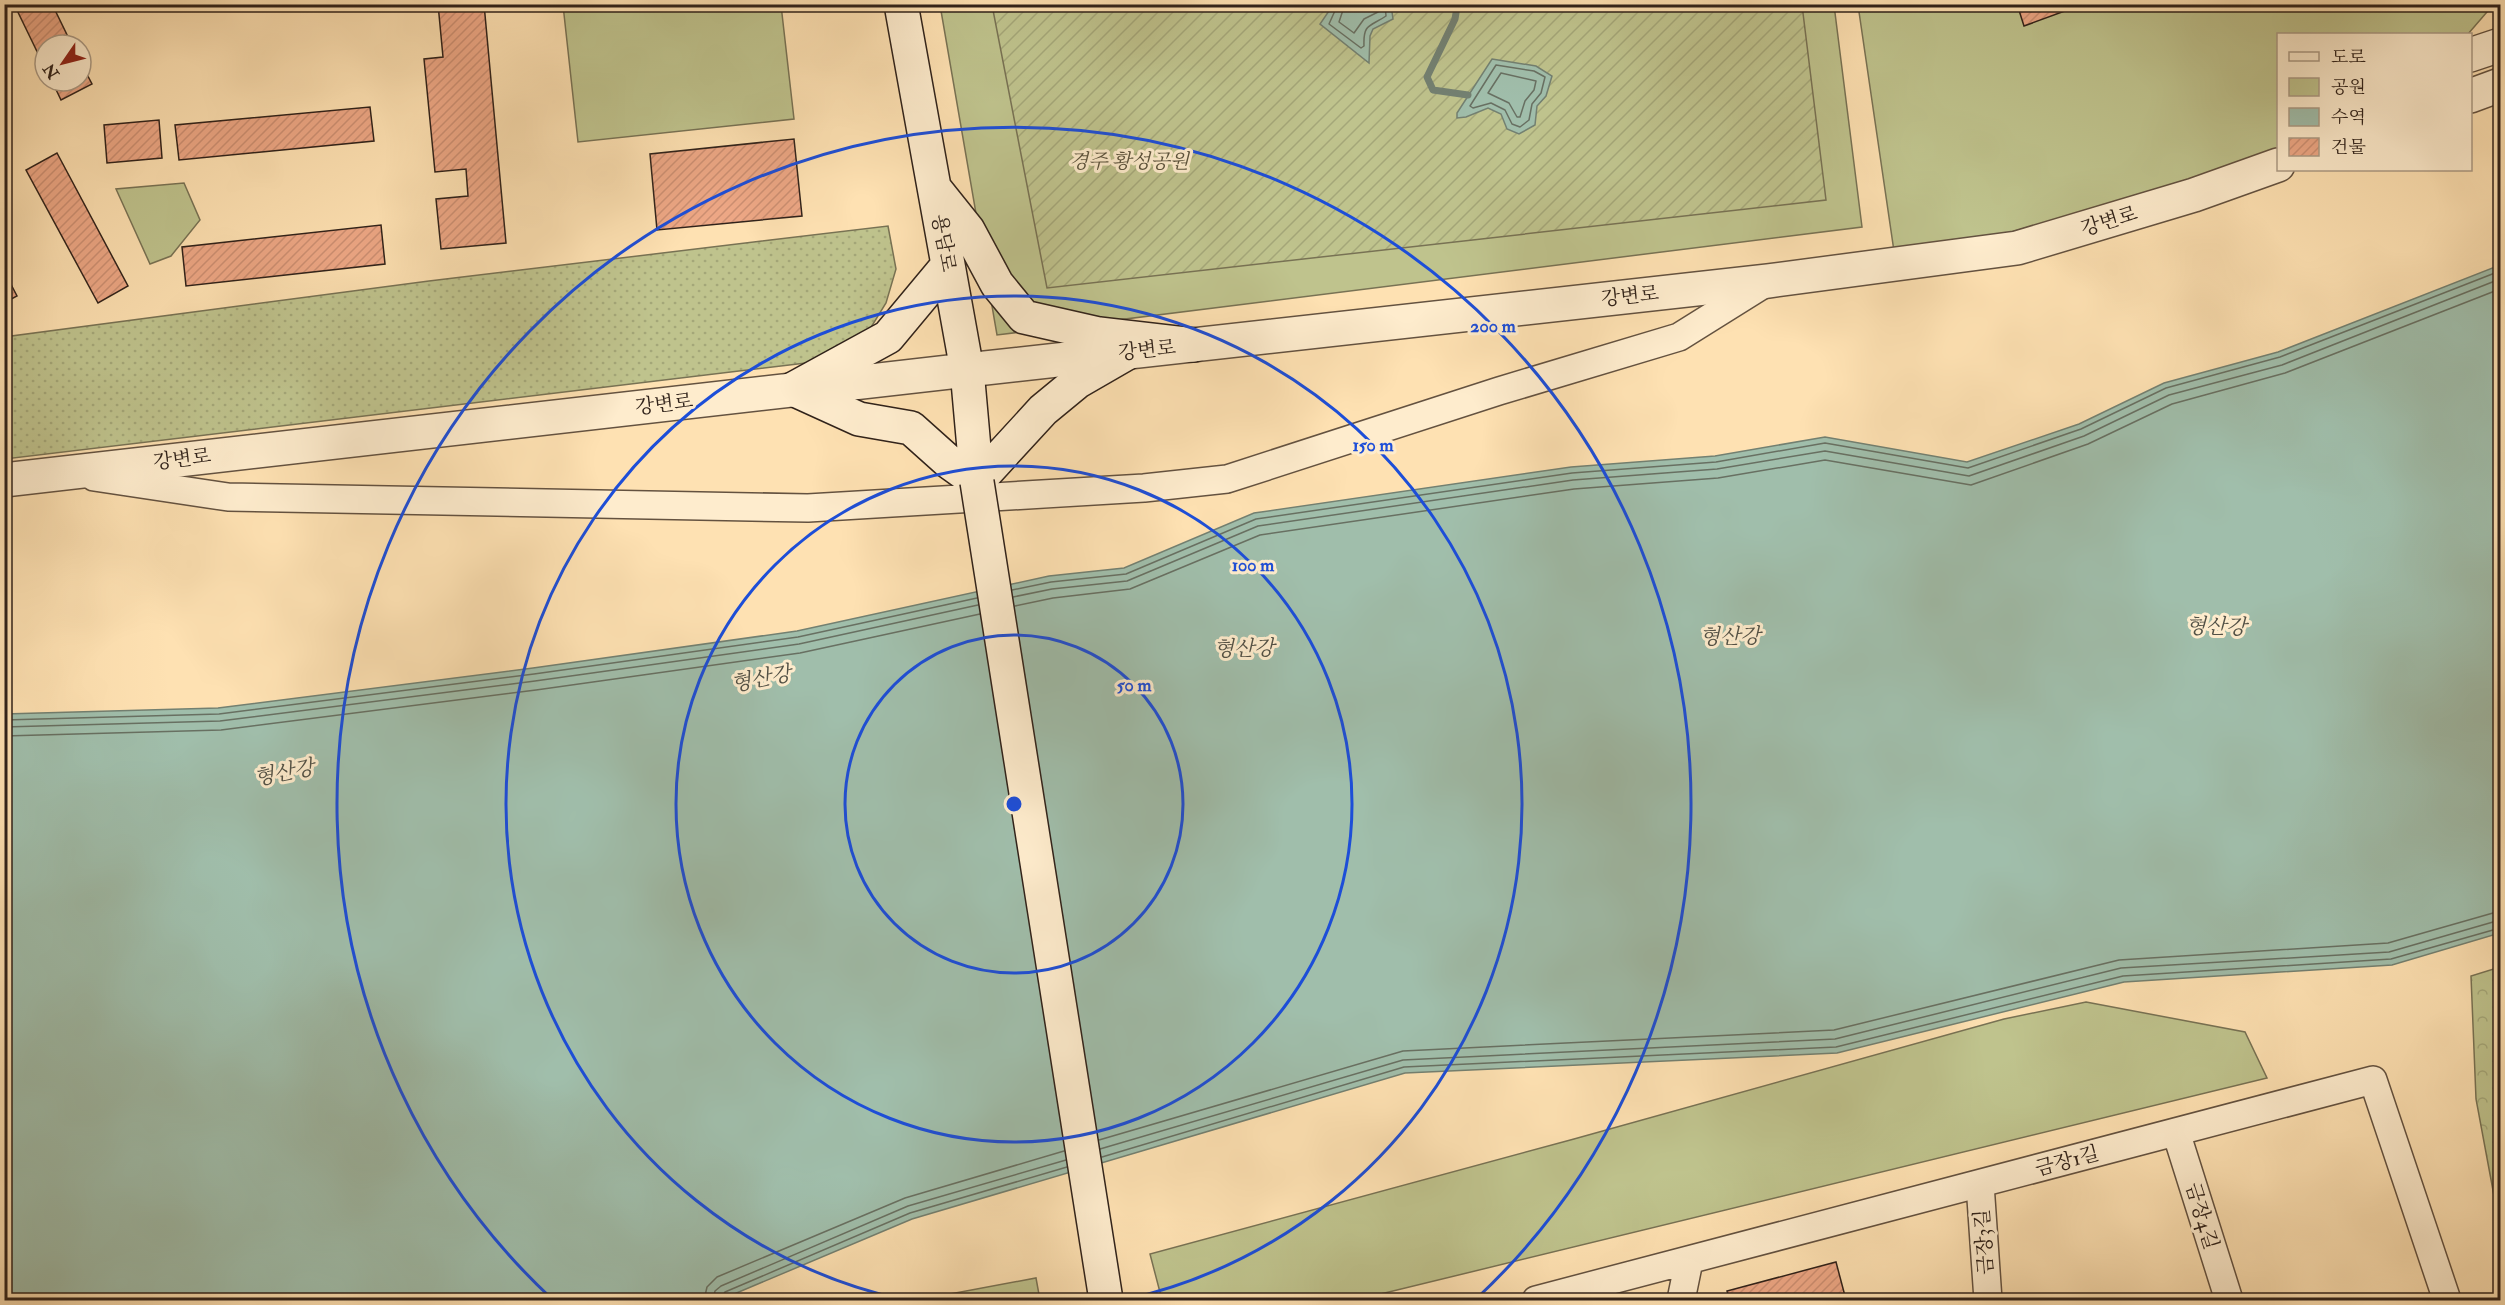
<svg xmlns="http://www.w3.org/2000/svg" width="2505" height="1305" font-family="'IM FELL Double Pica','Noto Serif KR',serif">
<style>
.grass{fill:url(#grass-dots);stroke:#787254;stroke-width:1.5}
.forest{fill:url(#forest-crowns);stroke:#787254;stroke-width:1.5}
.park{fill:#bfc38d;stroke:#787254;stroke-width:1.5}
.garden{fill:url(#garden-furrows);stroke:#787254;stroke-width:1.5}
.water{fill:#a0beab;stroke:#738071;stroke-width:1.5}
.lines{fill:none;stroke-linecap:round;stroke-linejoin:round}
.shore{stroke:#687062;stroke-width:1.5}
.stream{stroke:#738071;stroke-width:7}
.building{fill:url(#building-hatch);stroke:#30221a;stroke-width:1.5}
.minor-casing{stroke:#645240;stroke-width:30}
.tertiary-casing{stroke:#645240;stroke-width:36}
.secondary-casing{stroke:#30221a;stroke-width:36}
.minor{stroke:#feeccd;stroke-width:27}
.tertiary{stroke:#feeccd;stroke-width:33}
.secondary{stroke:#feeccd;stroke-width:33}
.secondary-bridge-casing{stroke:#30221a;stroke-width:36;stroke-linecap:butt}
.secondary-bridge{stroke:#feeccd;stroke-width:33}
.ring{fill:none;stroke:#1d4ed8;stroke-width:3}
.labels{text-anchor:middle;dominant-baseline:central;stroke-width:6;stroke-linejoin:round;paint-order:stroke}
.park-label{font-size:20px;font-style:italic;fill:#5b523c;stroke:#feeccd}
.street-label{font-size:20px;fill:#30221a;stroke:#feeccd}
.water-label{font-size:21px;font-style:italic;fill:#525146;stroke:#feeccd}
.centre{fill:#1d4ed8;stroke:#feeccd;stroke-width:3}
.ring-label{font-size:18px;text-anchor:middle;font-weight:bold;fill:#1d4ed8;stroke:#feeccd;stroke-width:6;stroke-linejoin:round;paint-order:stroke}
</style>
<defs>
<pattern id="grass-dots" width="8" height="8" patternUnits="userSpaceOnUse" patternTransform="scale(1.5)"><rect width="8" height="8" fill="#bfc38d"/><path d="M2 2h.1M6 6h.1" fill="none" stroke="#a4a779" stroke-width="1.8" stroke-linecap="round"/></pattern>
<pattern id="forest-crowns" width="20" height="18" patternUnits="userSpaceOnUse" patternTransform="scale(1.5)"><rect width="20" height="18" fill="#bfc38d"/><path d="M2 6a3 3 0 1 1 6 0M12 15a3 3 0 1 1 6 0" fill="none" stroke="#a4a779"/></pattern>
<pattern id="garden-furrows" width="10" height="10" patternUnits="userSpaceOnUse" patternTransform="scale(1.5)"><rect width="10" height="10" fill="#bfc38d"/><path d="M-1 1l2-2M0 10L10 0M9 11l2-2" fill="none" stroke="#a4a779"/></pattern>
<pattern id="building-hatch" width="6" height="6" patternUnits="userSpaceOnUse" patternTransform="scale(1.5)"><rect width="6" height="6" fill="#eda785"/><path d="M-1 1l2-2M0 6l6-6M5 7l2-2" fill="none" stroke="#cc8f72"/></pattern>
</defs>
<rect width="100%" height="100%" fill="#fee1b2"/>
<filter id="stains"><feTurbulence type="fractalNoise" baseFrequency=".00333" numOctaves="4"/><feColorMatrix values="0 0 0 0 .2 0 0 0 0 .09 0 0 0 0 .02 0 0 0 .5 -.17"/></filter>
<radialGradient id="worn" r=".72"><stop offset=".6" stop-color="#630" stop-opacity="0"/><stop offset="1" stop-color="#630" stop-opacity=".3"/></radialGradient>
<path class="grass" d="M 888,226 L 896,269 L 886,303 L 870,329 L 831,360 L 5,459 L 4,337 L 429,281 Z"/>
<path class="forest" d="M 2500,967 L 2500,1228 L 2476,1099 L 2471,976 Z"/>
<path class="park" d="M 563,5 L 781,5 L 794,119 L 578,142 Z
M 940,5 L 1834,5 L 1862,227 L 997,335 Z
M 1858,5 L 2493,5 L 2468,34 L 2278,34 L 2278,156 L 1896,265 Z
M 184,183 L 200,220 L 171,256 L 150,264 L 116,189 Z
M 2086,1002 L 2245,1032 L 2267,1078 L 1356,1300 L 1162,1300 L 1150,1254 L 1574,1139 L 2004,1019 Z
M 1036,1278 L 1040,1300 L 918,1300 Z"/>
<path class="garden" d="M 992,5 L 1802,5 L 1826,200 L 1047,288 Z"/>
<path class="water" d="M 1333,5 L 1391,5 L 1393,19 L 1373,29 L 1370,36 L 1369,63 L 1320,24 Z
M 1492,59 L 1536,66 L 1552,76 L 1546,96 L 1537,106 L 1535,125 L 1519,134 L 1507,129 L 1501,114 L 1488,108 L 1466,117 L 1457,118 L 1457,113 Z
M 2500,265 L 2500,933 L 2392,965 L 2124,982 L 1837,1053 L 1405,1073 L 912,1219 L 720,1300 L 5,1300 L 4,714 L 218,708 L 533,668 L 797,631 L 1049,576 L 1124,568 L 1254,513 L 1571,467 L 1715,456 L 1825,437 L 1967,462 L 2079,424 L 2164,383 L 2278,352 Z"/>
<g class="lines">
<path class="shore" d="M 1338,4 L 1329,24 L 1361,48 L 1364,46 C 1363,23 1370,27 1386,16 L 1385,4
M 1345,4 L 1339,22 L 1354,33 L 1364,19 L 1378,12 L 1378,4
M 1496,65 L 1534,71 L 1545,77 L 1541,93 L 1532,104 L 1529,120 L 1520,127 L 1512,124 L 1505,110 L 1491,103 L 1473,108 L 1470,106 Z
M 1501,73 L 1536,81 L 1534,90 L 1525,101 L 1520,117 L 1517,117 L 1509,103 L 1488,93 Z
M 1012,590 L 1051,582 L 1126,574 L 1256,519 L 1572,473 L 1716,462 L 1825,443 L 1968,468 L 2081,429 L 2166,388 L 2280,357 L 2500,271
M 1013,597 L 1052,589 L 1127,581 L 1258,526 L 1573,480 L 1717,469 L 1825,451 L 1969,476 L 2084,436 L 2169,395 L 2282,365 L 2500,279
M 1015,606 L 1053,598 L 1130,589 L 1260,535 L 1574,489 L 1718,478 L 1825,460 L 1971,485 L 2088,444 L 2172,404 L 2285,373 L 2500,289
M 4,720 L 219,714 L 534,674 L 798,637 L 977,598
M 4,727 L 220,721 L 535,681 L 799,644 L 978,605
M 4,736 L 221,730 L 536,690 L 800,653 L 980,614
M 1099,1140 L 1403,1051 L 1834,1030 L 2119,960 L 2388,943 L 2500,911
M 1100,1149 L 1403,1060 L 1835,1039 L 2121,968 L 2389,952 L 2500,920
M 1102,1157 L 1404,1067 L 1836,1047 L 2123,976 L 2391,959 L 2500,928
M 704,1300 L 707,1287 L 717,1277 L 905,1198 L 1064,1151
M 713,1300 L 715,1291 L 721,1286 L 908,1206 L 1066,1160
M 720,1300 L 725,1292 L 910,1213 L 1067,1167"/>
<path class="stream" d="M 1456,13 L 1455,19 L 1427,77 L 1433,90 L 1468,95"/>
</g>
<path class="building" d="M 14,4 L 52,4 L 72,45 L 45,45 L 45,68 Z
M 438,4 L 484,4 L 506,243 L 441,249 L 436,199 L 468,196 L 466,169 L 435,172 L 424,59 L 443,57 Z
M 2017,4 L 2084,4 L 2024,26 Z
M 81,63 L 92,84 L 61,100 L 52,81 L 81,81 Z
M 370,107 L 374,141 L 179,160 L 175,125 Z
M 159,120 L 162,158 L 107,163 L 104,125 Z
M 794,139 L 802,216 L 657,230 L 650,154 Z
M 57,153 L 128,286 L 98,303 L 26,170 Z
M 381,225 L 385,264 L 186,286 L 182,247 Z
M 4,271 L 17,296 L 4,303 Z
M 1836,1262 L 1845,1296 L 1827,1300 L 1730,1300 L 1727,1291 Z"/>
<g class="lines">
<g class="minor-casing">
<path id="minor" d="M 94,477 L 228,497 L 808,508 L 1144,488 L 1227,479 L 1499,391 L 1679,337 L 1767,282
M 2176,1132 L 2229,1300
M 1980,1184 L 1988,1300
M 1536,1300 L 2373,1080 L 2447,1300
M 1681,1300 L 1689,1261"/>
</g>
<g class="tertiary-casing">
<path id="tertiary" d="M 2470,55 L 2500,45
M 2470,96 L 2500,85
M 4,480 L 967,370 L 1768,281 L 2017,248 L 2194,195 L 2278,165"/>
</g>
<g class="secondary-casing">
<path id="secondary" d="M 901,4 L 967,370 L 977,482
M 936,190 L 968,230 L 997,284 L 1024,317 L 1099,334 L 1194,345
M 793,389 L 859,419 L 911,428 L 949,462 L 977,482
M 793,389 L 888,337 L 948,265
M 977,482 L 1043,410 L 1077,382 L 1129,352"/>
</g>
<use href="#minor" class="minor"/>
<use href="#tertiary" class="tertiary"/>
<use href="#secondary" class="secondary"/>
<g class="secondary-bridge-casing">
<path id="secondary-bridge" d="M 977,482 L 1106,1300"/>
</g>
<use href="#secondary-bridge" class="secondary-bridge"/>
</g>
<g class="ring">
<circle cx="1014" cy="804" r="169"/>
<circle cx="1014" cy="804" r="338"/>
<path d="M904 1300A508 508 0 1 1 1124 1300"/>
<path d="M552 1299A677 677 0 1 1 1476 1299"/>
</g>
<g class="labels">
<g class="park-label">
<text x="1129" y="161">경주 황성공원</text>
</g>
<g class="street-label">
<text transform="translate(2109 221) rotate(-17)">강변로</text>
<text transform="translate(944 243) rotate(80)">용담로</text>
<text transform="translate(1630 296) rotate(-6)">강변로</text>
<text transform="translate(1147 350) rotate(-6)">강변로</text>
<text transform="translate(664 404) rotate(-7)">강변로</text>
<text transform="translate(182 459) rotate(-7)">강변로</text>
<text transform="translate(2067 1161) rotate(-15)">금장1길</text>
<text transform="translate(2202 1216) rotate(73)">금장4길</text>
<text transform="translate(1984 1242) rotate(-94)">금장3길</text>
</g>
<g class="water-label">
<text transform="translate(2216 627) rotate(1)">형산강</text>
<text transform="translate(1730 637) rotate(-1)">형산강</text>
<text transform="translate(1244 649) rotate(-1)">형산강</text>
<text transform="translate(761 679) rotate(-11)">형산강</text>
<text transform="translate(284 773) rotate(-11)">형산강</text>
</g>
</g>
<circle cx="1014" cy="804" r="9" class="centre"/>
<g class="ring-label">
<text x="1493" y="332">200 m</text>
<text x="1373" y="451">150 m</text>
<text x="1253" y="571">100 m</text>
<text x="1134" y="691">50 m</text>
</g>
<rect width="2505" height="1305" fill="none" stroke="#fee1b2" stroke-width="24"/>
<rect x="6" y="6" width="2493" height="1293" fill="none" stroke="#30221a" stroke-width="3"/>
<rect x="12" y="12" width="2481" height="1281" fill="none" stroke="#30221a" stroke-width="1.5"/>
<rect x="2277" y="33" width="195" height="138" fill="#feeccd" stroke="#ac9b85" stroke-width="1.5"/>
<rect x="2289" y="52" width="30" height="9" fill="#feeccd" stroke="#ac9b85" stroke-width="1.5"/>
<text x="2331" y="63" font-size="18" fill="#30221a">도로</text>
<rect x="2289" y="78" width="30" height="18" fill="#bfc38d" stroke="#ac9b85" stroke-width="1.5"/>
<text x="2331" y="93" font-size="18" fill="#30221a">공원</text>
<rect x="2289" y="108" width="30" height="18" fill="#a0beab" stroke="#ac9b85" stroke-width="1.5"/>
<text x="2331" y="123" font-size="18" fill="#30221a">수역</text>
<rect x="2289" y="138" width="30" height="18" fill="url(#building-hatch)" stroke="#ac9b85" stroke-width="1.5"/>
<text x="2331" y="153" font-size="18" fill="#30221a">건물</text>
<g transform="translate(63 63) rotate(235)"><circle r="28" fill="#feeccd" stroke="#ac9b85" stroke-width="1.5"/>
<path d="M0-4.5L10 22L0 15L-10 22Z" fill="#8f2418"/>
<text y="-9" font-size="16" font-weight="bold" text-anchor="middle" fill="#30221a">N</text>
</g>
<rect width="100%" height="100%" filter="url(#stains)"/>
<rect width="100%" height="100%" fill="url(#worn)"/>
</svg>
